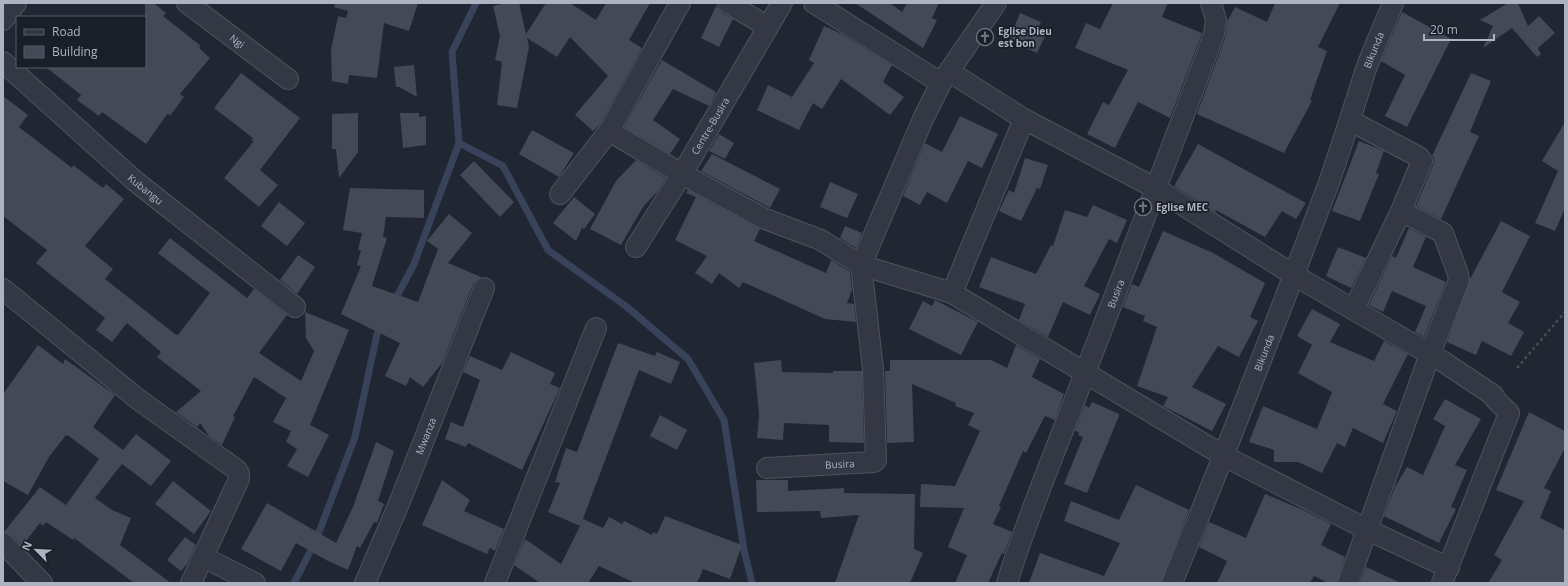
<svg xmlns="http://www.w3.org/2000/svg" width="1568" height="586" font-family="'Open Sans',sans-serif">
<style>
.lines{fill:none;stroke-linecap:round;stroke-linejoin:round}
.stream{stroke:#38425b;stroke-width:7}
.building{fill:#434957}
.minor-casing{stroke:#4f535f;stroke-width:22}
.path{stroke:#424f54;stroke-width:2.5;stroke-dasharray:3 3;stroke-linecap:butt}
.minor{stroke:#343844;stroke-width:20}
.labels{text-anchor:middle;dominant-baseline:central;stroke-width:3.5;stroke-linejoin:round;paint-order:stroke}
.poi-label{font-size:10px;font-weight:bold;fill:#aeb3c1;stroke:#1a1e28;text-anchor:start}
.street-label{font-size:10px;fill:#aeb3c1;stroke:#1a1e28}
</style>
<rect width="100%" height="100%" fill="#212633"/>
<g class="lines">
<path class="stream" d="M 476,3 L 452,52 L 459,143 L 503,166 L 548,250 L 627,307 L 688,359 L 724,420 L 744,550 L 752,583
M 394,302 L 414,264 L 459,143
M 294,583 L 316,540 L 355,437 L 377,334 L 383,324"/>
</g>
<path class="building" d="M 145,3 L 154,3 L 166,13 L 163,16 L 201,46 L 199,48 L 210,58 L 180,94 L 184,97 L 170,116 L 168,113 L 146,144 L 102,112 L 99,116 L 77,100 L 81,95 L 46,67 L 145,67 Z
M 335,3 L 418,3 L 409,31 L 384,23 L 377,78 L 349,75 L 348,84 L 332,81 L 331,50 L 338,16 L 346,18 L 348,11 L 334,7 Z
M 506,3 L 519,3 L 526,34 L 546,3 L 570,3 L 596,20 L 606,3 L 650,3 L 629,40 L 642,48 L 600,124 L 593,131 L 575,115 L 608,76 L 570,37 L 557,57 L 527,38 L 529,47 L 517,108 L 497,105 L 502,62 L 495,60 L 500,36 L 493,6 Z
M 855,3 L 890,3 L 902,12 L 907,3 L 939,3 L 932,18 L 937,20 L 923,48 Z
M 1113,3 L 1168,3 L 1162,17 L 1202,33 L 1170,118 L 1138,102 L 1115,148 L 1087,134 L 1103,102 L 1109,105 L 1128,70 L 1075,48 L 1086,23 L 1100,29 Z
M 1275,3 L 1340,3 L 1318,47 L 1327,51 L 1310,100 L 1312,101 L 1284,153 L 1197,114 L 1225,38 L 1227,22 L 1235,7 L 1267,22 Z
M 1508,3 L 1518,3 L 1528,26 L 1539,16 L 1555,33 L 1538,48 L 1541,54 L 1537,57 L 1512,28 L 1483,48 L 1493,26 L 1480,20 Z
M 716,6 L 722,13 L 733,19 L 719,47 L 701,38 Z
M 1402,12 L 1451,39 L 1407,127 L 1385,116 L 1405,75 L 1381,61 Z
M 1020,13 L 1041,22 L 1038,30 L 1046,34 L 1037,53 L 1009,41 Z
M 824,26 L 840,33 L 892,65 L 883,82 L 904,97 L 890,115 L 841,79 L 822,109 L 813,103 L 799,130 L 757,110 L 768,85 L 792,97 L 814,63 L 809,60 Z
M 662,60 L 716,92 L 709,106 L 673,89 L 653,120 L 680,139 L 670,154 L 624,127 Z
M 414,65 L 417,97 L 399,87 L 396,87 L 394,67 Z
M 241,73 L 300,118 L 260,170 L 278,185 L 259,207 L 224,178 L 254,141 L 251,140 L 253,138 L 214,108 Z
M 1471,73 L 1491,81 L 1470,132 L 1479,136 L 1441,219 L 1416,206 L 1433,165 L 1434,158 L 1432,156 Z
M 3,96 L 28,115 L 19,127 L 72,168 L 73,165 L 103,188 L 106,184 L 124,199 L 85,246 L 113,269 L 105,279 L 175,334 L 178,335 L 210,293 L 158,253 L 170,238 L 247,298 L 254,289 L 287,315 L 259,353 L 301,381 L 314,351 L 306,338 L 305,312 L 349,330 L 310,425 L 329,435 L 308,477 L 287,466 L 297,449 L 286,442 L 291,431 L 273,422 L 286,398 L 254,377 L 233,416 L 235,417 L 222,445 L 209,436 L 200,423 L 197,427 L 176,412 L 201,391 L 157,357 L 161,352 L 127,323 L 112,342 L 96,330 L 105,318 L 36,263 L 47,250 L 3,216 Z
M 358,113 L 358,152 L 339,178 L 336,149 L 332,149 L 332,114 Z
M 400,113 L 419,113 L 419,117 L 426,116 L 426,145 L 403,148 Z
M 960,116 L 998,134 L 982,168 L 968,161 L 947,203 L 927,192 L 920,205 L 903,196 L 925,143 L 942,152 Z
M 1565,122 L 1565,208 L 1555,231 L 1535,223 L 1558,171 L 1542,161 Z
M 532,130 L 574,153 L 559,177 L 519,154 Z
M 719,134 L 734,143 L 725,159 L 709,151 Z
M 1359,141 L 1384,151 L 1376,173 L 1379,174 L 1360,221 L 1332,211 Z
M 1198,144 L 1306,203 L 1296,219 L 1282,211 L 1265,237 L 1216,210 L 1215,212 L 1174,186 Z
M 712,154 L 780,189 L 770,208 L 701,171 Z
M 1025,158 L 1048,165 L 1040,189 L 1037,188 L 1021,221 L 999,211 L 1009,190 L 1014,193 Z
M 636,160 L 666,178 L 658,191 L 643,207 L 621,245 L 590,229 L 616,181 Z
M 474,161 L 514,202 L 500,217 L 460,175 Z
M 830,182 L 858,194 L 847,218 L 820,207 Z
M 350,188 L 424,190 L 424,218 L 386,217 L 383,237 L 387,238 L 372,286 L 418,302 L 438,249 L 427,241 L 449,214 L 472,233 L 448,263 L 481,277 L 473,284 L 442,363 L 423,387 L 410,377 L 406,386 L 385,376 L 400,343 L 341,314 L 361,266 L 357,265 L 361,250 L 358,250 L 362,233 L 343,230 Z
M 688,190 L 760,229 L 754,241 L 826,273 L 831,260 L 850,272 L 852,290 L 847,303 L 854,304 L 856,322 L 825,319 L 743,282 L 739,288 L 719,273 L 712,284 L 695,273 L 707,256 L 675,240 L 696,197 L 686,193 Z
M 574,197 L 595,214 L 584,229 L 582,228 L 576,241 L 553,223 Z
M 279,202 L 305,223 L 287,246 L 261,226 Z
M 1093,205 L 1127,220 L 1117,243 L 1109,239 L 1084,286 L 1100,294 L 1090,315 L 1063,302 L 1048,337 L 1019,320 L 1025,304 L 979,287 L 991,257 L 1036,274 L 1051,245 L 1053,246 L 1065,210 L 1087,217 Z
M 1501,221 L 1530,236 L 1502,292 L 1520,302 L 1508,323 L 1524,332 L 1511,356 L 1482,341 L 1476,355 L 1447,342 L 1470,279 Z
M 845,226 L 862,233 L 856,248 L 840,238 Z
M 1409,228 L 1426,237 L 1413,267 L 1446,282 L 1424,337 L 1415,332 L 1426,306 L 1392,291 L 1383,312 L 1369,305 L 1392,256 L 1396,258 Z
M 1163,231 L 1213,253 L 1265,283 L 1250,317 L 1258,321 L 1239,357 L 1218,346 L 1192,387 L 1226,404 L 1212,431 L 1163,406 L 1168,397 L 1137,386 L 1157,327 L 1143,321 L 1145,316 L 1123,307 L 1132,284 L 1139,287 Z
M 1338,247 L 1366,258 L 1351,288 L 1326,276 Z
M 298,255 L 315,267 L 297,294 L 280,280 Z
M 935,300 L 978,322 L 961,355 L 909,329 L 923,301 L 932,306 Z
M 1312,309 L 1340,324 L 1330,342 L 1374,361 L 1384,341 L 1408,354 L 1383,404 L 1397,411 L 1383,443 L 1353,428 L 1345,447 L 1337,443 L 1322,473 L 1298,462 L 1274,462 L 1274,450 L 1249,442 L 1263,406 L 1317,429 L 1332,392 L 1298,373 L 1312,345 L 1297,336 Z
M 618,343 L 655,356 L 657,352 L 680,362 L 671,384 L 639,370 L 581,524 L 583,519 L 603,528 L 609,517 L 622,524 L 624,521 L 652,535 L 653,532 L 657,534 L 665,516 L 742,545 L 730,579 L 703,569 L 697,583 L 635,583 L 599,566 L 588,583 L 540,583 L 514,565 L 525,539 L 561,564 L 580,526 L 548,512 L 560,483 L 555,482 L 566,448 L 577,452 Z
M 38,345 L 63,364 L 65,359 L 115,395 L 93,427 L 123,450 L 136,434 L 171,461 L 151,486 L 122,464 L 95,498 L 112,510 L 131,518 L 120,545 L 171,583 L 134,583 L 74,538 L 73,540 L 46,522 L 43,526 L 40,523 L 22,546 L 11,535 L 4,532 L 40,487 L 66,505 L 99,459 L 69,436 L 66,435 L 49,457 L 28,495 L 3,481 L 3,394 Z
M 1016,345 L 1040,359 L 1032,377 L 1064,394 L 1055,420 L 1045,416 L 1026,453 L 1023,451 L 999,506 L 1001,507 L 993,524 L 1012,532 L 1004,554 L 1002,553 L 988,583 L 955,583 L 967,555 L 948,547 L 964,508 L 920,507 L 921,484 L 955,486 L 980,431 L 968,425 L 974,413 L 955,406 L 956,403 L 912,384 L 914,442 L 887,443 L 885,371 L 890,371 L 890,360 L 991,360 L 1007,368 Z
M 511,352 L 555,373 L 550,384 L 560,388 L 522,470 L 468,443 L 466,447 L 445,439 L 451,422 L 463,427 L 480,380 L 463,372 L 470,356 L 502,370 Z
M 781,360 L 782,372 L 833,373 L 833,371 L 862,371 L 864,443 L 829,442 L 829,425 L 784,423 L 783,440 L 757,438 L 759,414 L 754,363 Z
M 1445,399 L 1481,419 L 1455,465 L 1467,470 L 1451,507 L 1456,509 L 1439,543 L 1384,516 L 1395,487 L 1407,467 L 1423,475 L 1445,426 L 1433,419 Z
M 1092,402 L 1119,414 L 1119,416 L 1087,493 L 1064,484 L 1083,437 L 1078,435 L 1079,432 L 1075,431 L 1085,405 L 1089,408 Z
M 1529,412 L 1565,431 L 1565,448 L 1544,488 L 1551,491 L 1540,518 L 1565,530 L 1565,583 L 1488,583 L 1502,560 L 1494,555 L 1524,501 L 1496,490 Z
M 660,415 L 687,430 L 677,450 L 650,436 Z
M 376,442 L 394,451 L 378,501 L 384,504 L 377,523 L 374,522 L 360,548 L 357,546 L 348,570 L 328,561 L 296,543 L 281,571 L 241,549 L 267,503 L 336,543 L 353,507 Z
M 442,480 L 470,500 L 464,511 L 504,529 L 495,551 L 490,548 L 487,554 L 422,525 Z
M 756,480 L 788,480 L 788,491 L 844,488 L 844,493 L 915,494 L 914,549 L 923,553 L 910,583 L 835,583 L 859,515 L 821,518 L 820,511 L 757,512 Z
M 173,481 L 211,511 L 194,534 L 155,504 Z
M 1136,485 L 1189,510 L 1161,583 L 1029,583 L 1040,553 L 1104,576 L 1120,543 L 1064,521 L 1071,501 L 1119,520 Z
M 1265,494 L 1303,510 L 1331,524 L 1321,545 L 1345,557 L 1337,583 L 1328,583 L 1314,576 L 1310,583 L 1217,583 L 1227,561 L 1199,547 L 1209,522 L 1246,538 Z
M 185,537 L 196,545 L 187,564 L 181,571 L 167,560 Z
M 1366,567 L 1401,583 L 1360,583 Z"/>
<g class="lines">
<g class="minor-casing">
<g id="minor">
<path id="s1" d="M 187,3 L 288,79"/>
<path d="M 728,3 L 768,27"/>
<path d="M 814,3 L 941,83"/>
<path d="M 3,20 L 16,3"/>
<path id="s2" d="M 3,62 L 135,181 L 295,307"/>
<path d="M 950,72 L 1024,119 L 1157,189 L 1294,275 L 1442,361 L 1493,395 L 1496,400 L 1509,413 L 1442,583"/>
<path d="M 1351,121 L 1419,157 L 1422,161 L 1401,211 L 1354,309"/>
<path d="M 609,131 L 682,174 L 763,218 L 821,240 L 861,265 L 952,293 L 1224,456 L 1368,530 L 1449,568"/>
<path d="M 560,194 L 609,131 L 680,3"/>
<path id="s3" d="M 636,247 L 682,174 L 782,3"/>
<path d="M 3,289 L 139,400 L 237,470 L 239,474 L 239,479 L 191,583"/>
<path d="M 952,293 L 1024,119"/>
<path id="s4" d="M 767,468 L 874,462 L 876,460 L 873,369 L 861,265 L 923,119 L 941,83 L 996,3"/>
<path d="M 3,543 L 42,583"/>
<path d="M 203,557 L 255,583"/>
<path id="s5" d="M 365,583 L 398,506 L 484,288"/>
<path d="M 495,583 L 596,328"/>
<path id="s6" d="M 1007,583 C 1026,520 1052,460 1075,399 C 1122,277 1169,156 1214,34 L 1216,20 L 1211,3"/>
<path id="s7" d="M 1172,583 C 1226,451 1278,318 1328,185 C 1341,148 1353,110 1365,72 C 1373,49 1384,26 1393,3"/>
<path d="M 1348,583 L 1430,354 L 1459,280 L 1458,274 L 1443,233 L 1401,211"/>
</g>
</g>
<path class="path" d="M 1517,368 L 1565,312"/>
<use href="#minor" class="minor"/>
</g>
<defs>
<g id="church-ring" transform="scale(0.9)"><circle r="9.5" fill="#1a1e28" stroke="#6b7280" stroke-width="1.5"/><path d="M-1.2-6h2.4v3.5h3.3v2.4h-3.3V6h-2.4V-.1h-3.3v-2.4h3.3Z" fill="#6b7280"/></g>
</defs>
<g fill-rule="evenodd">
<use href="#church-ring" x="985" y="37"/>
<use href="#church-ring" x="1143" y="207"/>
</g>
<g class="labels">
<g class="poi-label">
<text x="998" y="31">Eglise Dieu<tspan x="998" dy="12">est bon</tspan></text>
<text x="1156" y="207">Eglise MEC</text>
</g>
<g class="street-label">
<text stroke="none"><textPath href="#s1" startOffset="63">Ngi</textPath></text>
<text stroke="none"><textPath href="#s7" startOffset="570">Bikunda</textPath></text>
<text stroke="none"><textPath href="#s3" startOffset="142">Centre-Busira</textPath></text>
<text stroke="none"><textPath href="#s2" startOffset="191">Kubangu</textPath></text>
<text stroke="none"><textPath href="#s6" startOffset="309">Busira</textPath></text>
<text stroke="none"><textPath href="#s7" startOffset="248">Bikunda</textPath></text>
<text stroke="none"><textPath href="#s5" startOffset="159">Mwanza</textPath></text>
<text stroke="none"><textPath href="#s4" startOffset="73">Busira</textPath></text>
</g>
</g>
<rect width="1568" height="586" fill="none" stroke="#aeb3c1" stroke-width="8"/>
<rect x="16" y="16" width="130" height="52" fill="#1a1e28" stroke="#555a65"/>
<rect x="24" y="29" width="20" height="6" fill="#343844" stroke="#555a65"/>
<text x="52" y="36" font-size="12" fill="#aeb3c1">Road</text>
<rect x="24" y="46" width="20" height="12" fill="#434957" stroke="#555a65"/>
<text x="52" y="56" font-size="12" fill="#aeb3c1">Building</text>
<g transform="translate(36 550) rotate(294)" stroke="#1a1e28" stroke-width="3" paint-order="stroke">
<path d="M0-3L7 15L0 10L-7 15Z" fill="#aeb3c1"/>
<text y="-6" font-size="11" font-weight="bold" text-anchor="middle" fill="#aeb3c1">N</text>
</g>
<path d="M1424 34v6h70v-6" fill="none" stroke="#aeb3c1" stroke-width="2"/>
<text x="1430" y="34" font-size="12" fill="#aeb3c1" stroke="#1a1e28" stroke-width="3" paint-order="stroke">20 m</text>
</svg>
